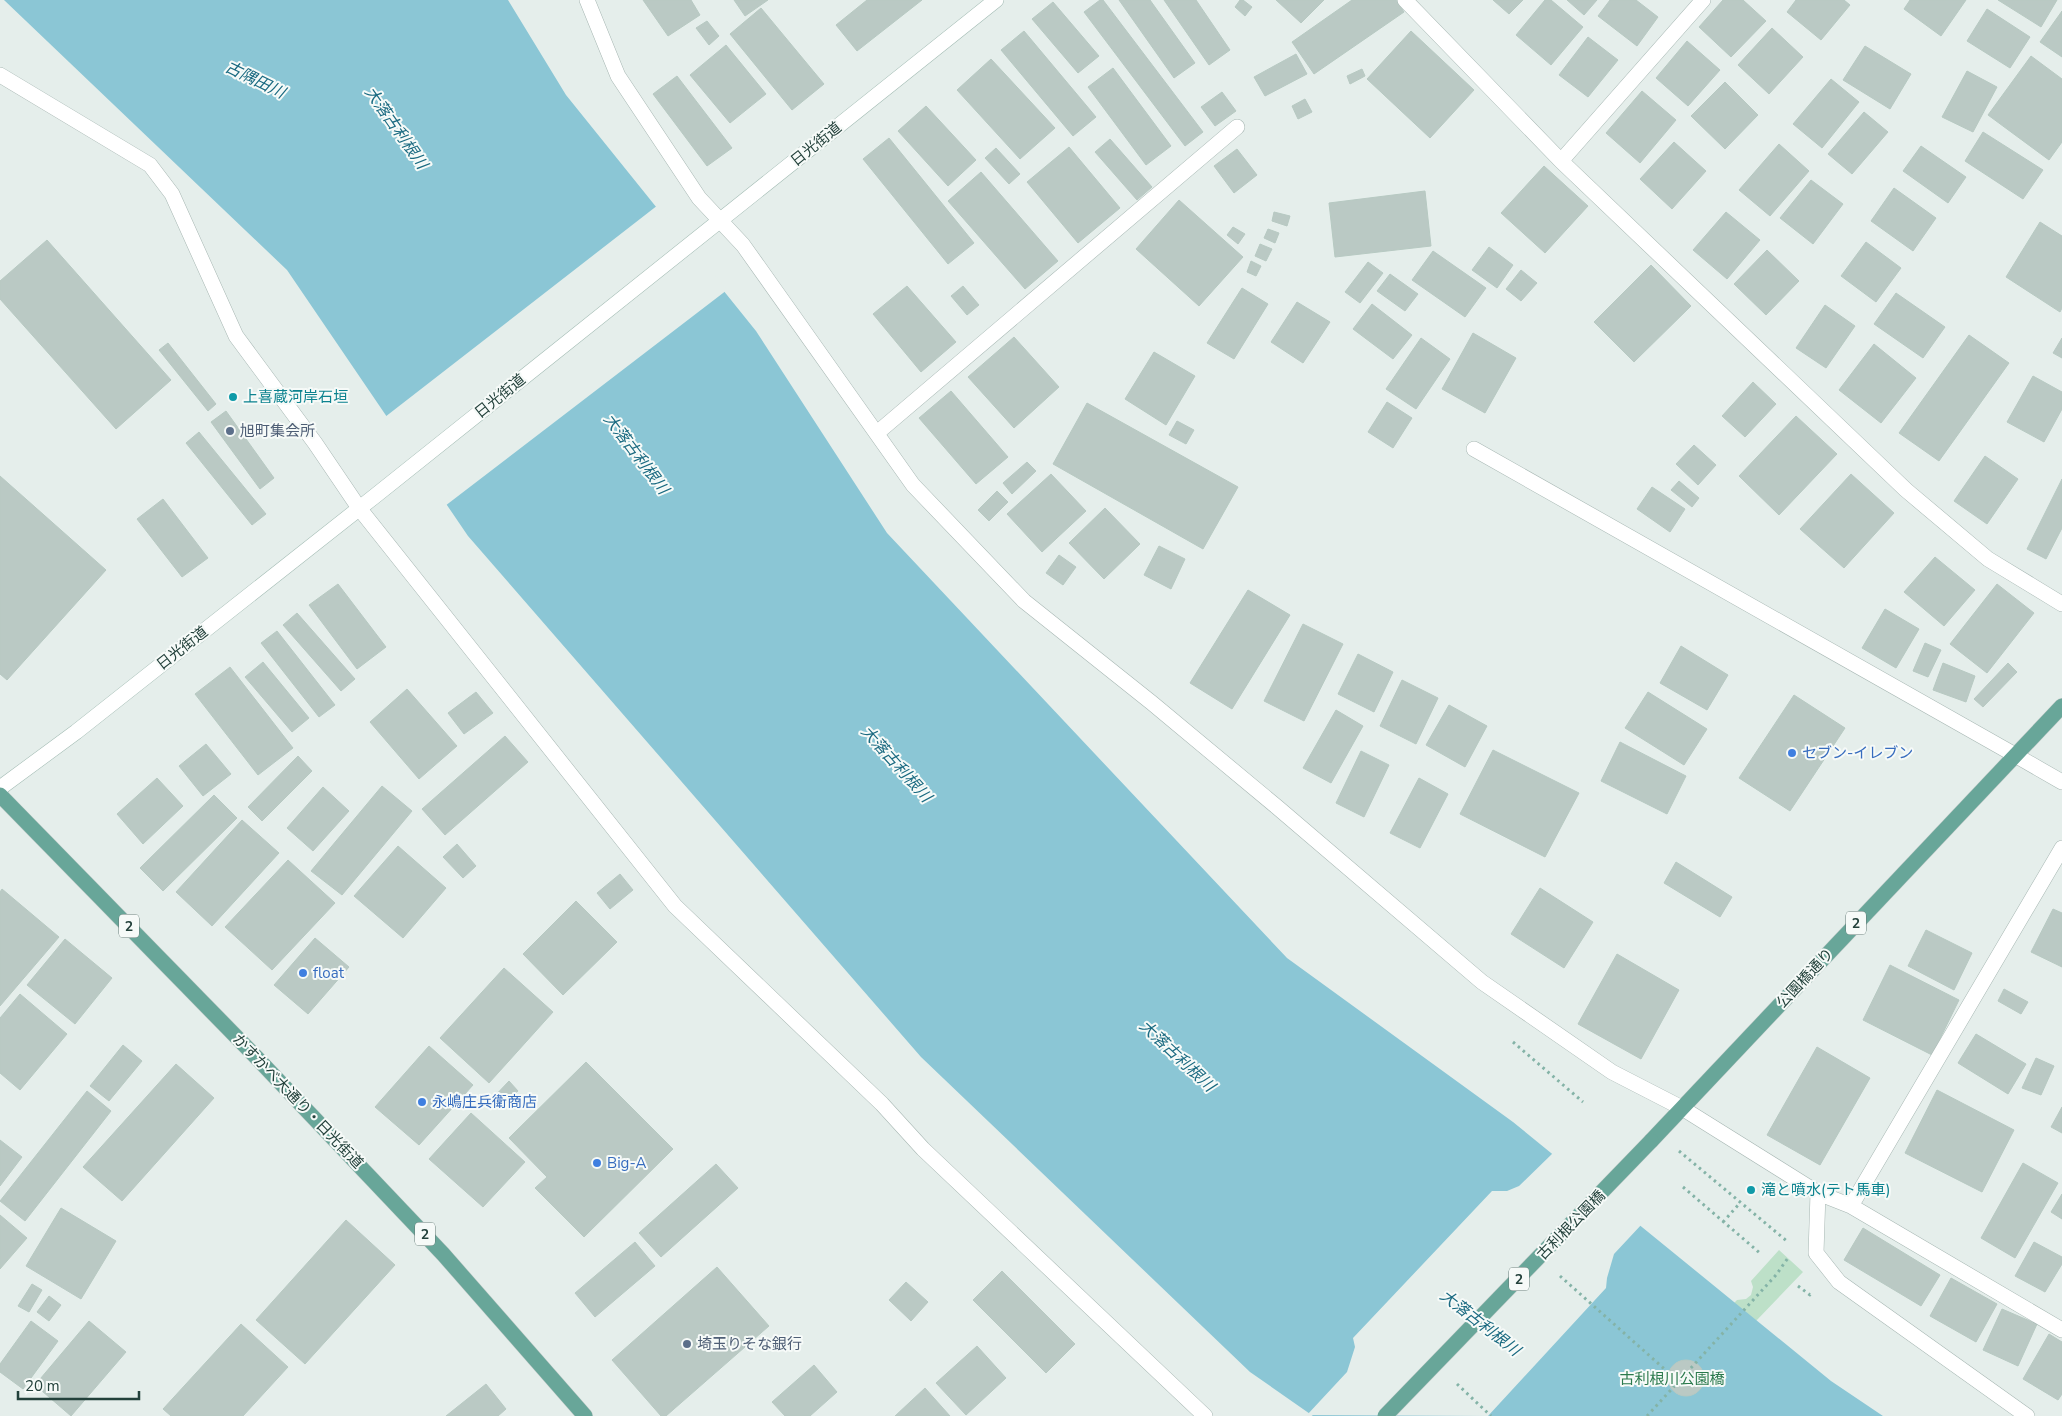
<svg xmlns="http://www.w3.org/2000/svg" width="2062" height="1416" font-family="'Nunito Sans','Noto Sans JP',sans-serif">
<style>
.green{fill:#bde0c8}
.water{fill:#8bc6d5}
.pier{fill:#e5eeeb}
.building{fill:#bac9c4;stroke:#b7c9c2}
.lines{fill:none;stroke-linecap:round;stroke-linejoin:round}
.service-casing{stroke:#a7b7b3;stroke-width:16}
.minor-casing{stroke:#a7b7b3;stroke-width:16}
.secondary-casing{stroke:#a2bbb3;stroke-width:16}
.primary-casing{stroke:#c1cac8;stroke-width:16}
.path{stroke:#84b3a7;stroke-width:3;stroke-dasharray:2.5 4;stroke-linecap:butt}
.service{stroke:#fff;stroke-width:15}
.minor{stroke:#fff;stroke-width:15}
.secondary{stroke:#fff;stroke-width:15}
.primary{stroke:#68a699;stroke-width:15}
.primary-bridge-casing{stroke:#c1cac8;stroke-width:16;stroke-linecap:butt}
.primary-bridge{stroke:#68a699;stroke-width:15}
.culture-dot{fill:#0f9aa8;stroke:#f6faf8;stroke-width:2}
.service-dot{fill:#5c6f8a;stroke:#f6faf8;stroke-width:2}
.shop-dot{fill:#3f7fe0;stroke:#f6faf8;stroke-width:2}
.labels{text-anchor:middle;dominant-baseline:central;stroke-width:4;stroke-linejoin:round;paint-order:stroke}
.shield{fill:#f6faf8;stroke:#627874;stroke-width:1}
.shield-label{font-size:14px;font-weight:bold;fill:#23413b}
.street-label{font-size:15px;fill:#23413b;stroke:#f6faf8}
.culture-label{font-size:15px;fill:#0d838f;stroke:#f6faf8;text-anchor:start}
.service-label{font-size:15px;fill:#4e5e75;stroke:#f6faf8;text-anchor:start}
.shop-label{font-size:15px;fill:#366cbe;stroke:#f6faf8;text-anchor:start}
.park-label{font-size:15px;fill:#2b7a4d;stroke:#f6faf8}
.water-label{font-size:16px;font-style:italic;fill:#1a6a81;stroke:#f6faf8}
</style>
<rect width="100%" height="100%" fill="#e5eeeb"/>
<path class="green" d="M 1779,1250 L 1803,1272 L 1732,1346 L 1704,1334 L 1737,1300 L 1746,1299 L 1751,1295 L 1753,1287 L 1751,1281 Z"/>
<path class="water" d="M 4,0 L 508,0 L 566,95 L 756,331 L 887,533 L 1287,958 L 1513,1122 L 1831,1381 L 1883,1416 L 1313,1416 L 1250,1372 L 921,1057 L 468,536 L 287,270 Z"/>
<path class="pier" d="M 658,205 L 727,290 L 445,506 L 385,417 Z
M 1554,1152 L 1642,1224 L 1614,1254 L 1607,1278 L 1606,1288 L 1488,1416 L 1307,1415 L 1347,1372 L 1355,1347 L 1353,1338 L 1492,1191 L 1507,1191 L 1519,1186 Z"/>
<path class="building" d="M 643,0 L 691,0 L 700,15 L 668,36 Z
M 734,0 L 768,0 L 745,16 Z
M 867,0 L 922,0 L 857,51 L 836,25 Z
M 1100,0 L 1103,0 L 1203,132 L 1185,146 L 1084,12 Z
M 1119,0 L 1150,0 L 1195,63 L 1174,78 Z
M 1164,0 L 1196,0 L 1230,50 L 1209,65 Z
M 1240,0 L 1243,0 L 1252,7 L 1245,16 L 1235,7 Z
M 1276,0 L 1324,0 L 1301,23 Z
M 1352,0 L 1396,0 L 1404,12 L 1314,74 L 1292,42 Z
M 1493,0 L 1523,0 L 1509,14 Z
M 1545,0 L 1551,0 L 1583,27 L 1551,65 L 1516,35 Z
M 1567,0 L 1597,0 L 1584,15 Z
M 1610,0 L 1636,0 L 1658,17 L 1637,46 L 1598,16 Z
M 1723,0 L 1743,0 L 1766,21 L 1731,57 L 1699,27 Z
M 1796,0 L 1844,0 L 1850,5 L 1821,40 L 1787,12 Z
M 1910,0 L 1966,0 L 1941,36 L 1904,9 Z
M 1998,0 L 2057,0 L 2041,27 Z
M 1053,2 L 1099,56 L 1078,73 L 1032,19 Z
M 761,8 L 824,84 L 792,110 L 730,34 Z
M 1987,9 L 2030,37 L 2010,68 L 1967,41 Z
M 2062,11 L 2062,57 L 2040,42 Z
M 707,21 L 719,36 L 709,45 L 696,28 Z
M 1772,28 L 1803,57 L 1769,94 L 1738,65 Z
M 1024,31 L 1096,117 L 1073,136 L 1001,50 Z
M 1411,31 L 1474,90 L 1430,138 L 1367,79 Z
M 1588,37 L 1618,60 L 1588,97 L 1559,75 Z
M 1687,41 L 1720,70 L 1688,106 L 1656,78 Z
M 726,45 L 766,94 L 730,123 L 690,75 Z
M 1865,46 L 1911,74 L 1890,109 L 1843,80 Z
M 1296,54 L 1307,74 L 1265,96 L 1254,77 Z
M 2031,56 L 2062,79 L 2062,142 L 2049,160 L 1988,115 Z
M 991,59 L 1055,128 L 1020,159 L 957,90 Z
M 1113,68 L 1171,146 L 1146,165 L 1088,87 Z
M 1362,69 L 1365,76 L 1350,84 L 1347,76 Z
M 1967,71 L 1997,87 L 1973,132 L 1942,117 Z
M 677,76 L 732,148 L 707,166 L 653,94 Z
M 1831,79 L 1859,102 L 1822,148 L 1793,124 Z
M 1725,82 L 1758,115 L 1725,149 L 1691,116 Z
M 1642,91 L 1676,120 L 1640,163 L 1606,133 Z
M 1222,92 L 1236,111 L 1215,126 L 1201,107 Z
M 1305,99 L 1312,112 L 1298,119 L 1292,106 Z
M 926,106 L 976,160 L 948,186 L 898,131 Z
M 1864,112 L 1888,132 L 1852,174 L 1828,154 Z
M 1983,132 L 2043,170 L 2023,199 L 1965,161 Z
M 889,138 L 974,243 L 948,264 L 863,159 Z
M 1110,139 L 1152,187 L 1137,200 L 1095,152 Z
M 1674,142 L 1706,171 L 1672,209 L 1640,179 Z
M 1779,144 L 1809,171 L 1770,216 L 1739,190 Z
M 1921,146 L 1966,177 L 1948,203 L 1903,171 Z
M 1069,147 L 1120,208 L 1078,243 L 1027,182 Z
M 996,148 L 1020,174 L 1009,184 L 985,158 Z
M 1237,149 L 1257,175 L 1234,193 L 1214,166 Z
M 1544,166 L 1588,206 L 1545,253 L 1501,213 Z
M 981,172 L 1058,261 L 1025,289 L 948,201 Z
M 1811,180 L 1843,204 L 1813,244 L 1780,218 Z
M 1894,188 L 1936,218 L 1913,251 L 1871,221 Z
M 1425,191 L 1431,246 L 1335,257 L 1329,203 Z
M 1179,200 L 1243,257 L 1199,306 L 1136,249 Z
M 1274,212 L 1290,216 L 1287,226 L 1272,221 Z
M 1726,212 L 1760,240 L 1727,279 L 1693,250 Z
M 2040,222 L 2062,236 L 2062,308 L 2060,312 L 2006,277 Z
M 1233,227 L 1245,234 L 1238,244 L 1227,235 Z
M 1268,229 L 1279,233 L 1275,243 L 1264,238 Z
M 47,240 L 171,380 L 116,429 L 0,299 L 0,281 Z
M 1866,242 L 1901,268 L 1876,302 L 1841,276 Z
M 1260,244 L 1272,249 L 1266,261 L 1255,256 Z
M 1489,247 L 1513,265 L 1497,288 L 1472,270 Z
M 1767,250 L 1799,281 L 1766,315 L 1734,284 Z
M 1433,251 L 1486,288 L 1465,317 L 1412,280 Z
M 1251,261 L 1261,266 L 1256,276 L 1247,272 Z
M 1368,262 L 1383,273 L 1360,303 L 1345,292 Z
M 1651,265 L 1691,306 L 1634,362 L 1594,322 Z
M 1521,270 L 1537,283 L 1521,301 L 1506,289 Z
M 1390,274 L 1418,294 L 1405,311 L 1377,291 Z
M 907,286 L 956,342 L 921,372 L 873,314 Z
M 963,286 L 979,305 L 967,315 L 951,296 Z
M 1242,288 L 1268,304 L 1234,359 L 1207,343 Z
M 1896,293 L 1945,327 L 1923,358 L 1874,324 Z
M 1297,302 L 1330,322 L 1303,363 L 1271,342 Z
M 1372,304 L 1412,335 L 1393,359 L 1353,329 Z
M 1825,305 L 1855,326 L 1826,368 L 1796,348 Z
M 1473,333 L 1516,358 L 1485,413 L 1442,389 Z
M 1969,335 L 2009,363 L 1939,461 L 1899,433 Z
M 1014,337 L 1059,387 L 1014,428 L 968,377 Z
M 1421,338 L 1450,359 L 1416,409 L 1386,389 Z
M 2062,338 L 2062,358 L 2053,353 Z
M 168,343 L 216,404 L 208,411 L 159,350 Z
M 1874,344 L 1916,378 L 1881,423 L 1839,390 Z
M 1154,352 L 1195,376 L 1166,425 L 1125,399 Z
M 2033,376 L 2062,392 L 2062,409 L 2044,442 L 2007,422 Z
M 1753,382 L 1776,404 L 1745,437 L 1722,416 Z
M 951,391 L 1008,457 L 976,484 L 919,418 Z
M 1387,402 L 1412,418 L 1393,448 L 1368,432 Z
M 1087,403 L 1238,487 L 1203,549 L 1053,464 Z
M 226,411 L 274,478 L 260,489 L 211,422 Z
M 1796,416 L 1837,454 L 1779,515 L 1739,476 Z
M 1177,421 L 1194,430 L 1186,444 L 1169,435 Z
M 199,432 L 266,514 L 252,525 L 186,443 Z
M 1694,445 L 1716,465 L 1698,485 L 1676,464 Z
M 1985,456 L 2018,479 L 1987,524 L 1954,501 Z
M 1027,462 L 1036,471 L 1012,494 L 1003,483 Z
M 1051,474 L 1086,511 L 1042,552 L 1007,514 Z
M 1851,474 L 1894,513 L 1844,568 L 1800,529 Z
M 0,476 L 106,570 L 7,680 L 0,674 Z
M 2062,479 L 2062,528 L 2046,559 L 2027,549 Z
M 1679,481 L 1699,498 L 1692,507 L 1671,490 Z
M 1652,487 L 1685,509 L 1670,532 L 1637,509 Z
M 997,491 L 1008,502 L 989,521 L 978,510 Z
M 163,499 L 208,558 L 182,577 L 137,519 Z
M 1105,508 L 1140,544 L 1104,579 L 1069,543 Z
M 1159,546 L 1185,559 L 1171,589 L 1144,575 Z
M 1059,555 L 1076,567 L 1063,585 L 1046,573 Z
M 1935,557 L 1975,590 L 1944,626 L 1904,592 Z
M 338,584 L 386,647 L 357,669 L 309,605 Z
M 1997,584 L 2034,613 L 1987,673 L 1950,644 Z
M 1248,590 L 1290,615 L 1232,709 L 1190,683 Z
M 1885,609 L 1919,629 L 1896,668 L 1862,648 Z
M 297,613 L 355,679 L 341,691 L 283,625 Z
M 1303,624 L 1343,644 L 1304,721 L 1264,701 Z
M 277,631 L 335,705 L 319,717 L 261,643 Z
M 1925,643 L 1941,650 L 1928,677 L 1913,671 Z
M 1681,646 L 1728,675 L 1707,710 L 1660,683 Z
M 1358,654 L 1393,672 L 1374,712 L 1338,694 Z
M 263,662 L 309,718 L 292,732 L 245,677 Z
M 1943,663 L 1975,676 L 1966,702 L 1933,690 Z
M 2008,663 L 2017,672 L 1983,707 L 1974,699 Z
M 230,667 L 293,748 L 258,775 L 195,694 Z
M 1402,680 L 1438,698 L 1416,744 L 1380,726 Z
M 407,689 L 457,746 L 419,779 L 370,722 Z
M 476,692 L 493,713 L 464,734 L 448,713 Z
M 1648,692 L 1707,729 L 1684,765 L 1625,728 Z
M 1794,695 L 1845,728 L 1790,811 L 1739,778 Z
M 1449,705 L 1487,726 L 1465,767 L 1426,745 Z
M 1336,710 L 1363,726 L 1331,783 L 1303,768 Z
M 505,736 L 528,762 L 445,835 L 422,809 Z
M 1620,742 L 1686,776 L 1667,814 L 1601,781 Z
M 206,744 L 231,774 L 203,796 L 179,766 Z
M 1493,750 L 1579,793 L 1545,857 L 1460,814 Z
M 1361,751 L 1389,765 L 1364,817 L 1336,803 Z
M 298,756 L 312,771 L 262,821 L 248,807 Z
M 157,778 L 183,806 L 143,844 L 117,814 Z
M 1419,778 L 1448,794 L 1420,848 L 1390,833 Z
M 382,786 L 412,811 L 342,895 L 311,871 Z
M 323,787 L 349,811 L 313,851 L 287,828 Z
M 214,795 L 237,818 L 163,891 L 140,868 Z
M 242,820 L 279,853 L 212,926 L 176,892 Z
M 457,844 L 476,866 L 463,878 L 443,857 Z
M 398,846 L 446,888 L 403,938 L 354,896 Z
M 288,860 L 335,903 L 272,970 L 225,927 Z
M 1676,862 L 1732,897 L 1720,917 L 1664,883 Z
M 620,874 L 633,890 L 610,909 L 597,893 Z
M 1540,888 L 1593,922 L 1564,968 L 1511,934 Z
M 2,889 L 59,937 L 0,1006 L 0,892 Z
M 576,901 L 617,942 L 563,995 L 523,954 Z
M 2053,909 L 2062,913 L 2062,967 L 2031,952 Z
M 1926,930 L 1972,953 L 1954,990 L 1908,966 Z
M 315,938 L 349,967 L 308,1014 L 274,985 Z
M 65,939 L 112,978 L 75,1024 L 27,985 Z
M 1617,954 L 1679,990 L 1641,1059 L 1578,1024 Z
M 1890,965 L 1959,1000 L 1932,1055 L 1863,1020 Z
M 504,968 L 553,1012 L 489,1083 L 440,1038 Z
M 2004,989 L 2028,1002 L 2021,1014 L 1998,1001 Z
M 20,994 L 67,1034 L 20,1090 L 0,1073 L 0,1018 Z
M 1976,1034 L 2026,1064 L 2008,1094 L 1958,1063 Z
M 123,1045 L 142,1061 L 109,1101 L 90,1086 Z
M 429,1046 L 473,1085 L 419,1145 L 375,1107 Z
M 1817,1047 L 1870,1078 L 1820,1165 L 1767,1135 Z
M 2036,1058 L 2054,1066 L 2041,1095 L 2022,1088 Z
M 586,1062 L 673,1149 L 584,1237 L 535,1188 L 547,1177 L 509,1138 Z
M 176,1064 L 214,1098 L 122,1201 L 83,1167 Z
M 509,1081 L 518,1091 L 500,1109 L 491,1100 Z
M 1937,1090 L 2014,1130 L 1982,1192 L 1905,1153 Z
M 87,1091 L 111,1111 L 25,1221 L 0,1201 Z
M 2062,1107 L 2062,1133 L 2051,1127 Z
M 471,1113 L 525,1162 L 483,1207 L 429,1159 Z
M 0,1140 L 22,1157 L 0,1186 Z
M 2023,1163 L 2058,1183 L 2015,1258 L 1981,1238 Z
M 716,1164 L 738,1188 L 661,1257 L 639,1233 Z
M 2062,1194 L 2062,1219 L 2051,1212 Z
M 61,1208 L 116,1241 L 81,1299 L 26,1266 Z
M 0,1215 L 27,1238 L 0,1269 Z
M 346,1220 L 395,1265 L 305,1364 L 256,1320 Z
M 1863,1228 L 1940,1275 L 1921,1306 L 1844,1260 Z
M 635,1242 L 655,1266 L 595,1317 L 575,1293 Z
M 2034,1242 L 2062,1257 L 2062,1264 L 2045,1292 L 2015,1276 Z
M 717,1267 L 769,1326 L 666,1416 L 661,1416 L 612,1360 Z
M 1002,1271 L 1075,1344 L 1046,1373 L 973,1300 Z
M 1951,1278 L 1997,1304 L 1976,1342 L 1930,1316 Z
M 906,1282 L 928,1302 L 911,1321 L 889,1300 Z
M 32,1284 L 42,1290 L 29,1312 L 18,1306 Z
M 49,1296 L 61,1305 L 49,1321 L 37,1312 Z
M 2002,1309 L 2037,1324 L 2018,1366 L 1983,1350 Z
M 31,1321 L 58,1341 L 23,1389 L 0,1372 L 0,1364 Z
M 89,1321 L 126,1352 L 71,1416 L 35,1385 Z
M 241,1324 L 288,1367 L 243,1416 L 171,1416 L 163,1409 Z
M 2049,1334 L 2062,1342 L 2062,1394 L 2058,1400 L 2023,1379 Z
M 977,1346 L 1006,1378 L 966,1415 L 936,1383 Z
M1668 1378a18 18 0 1 1 36 0a18 18 0 1 1-36 0Z
M 814,1365 L 837,1392 L 810,1416 L 785,1416 L 772,1402 Z
M 486,1384 L 506,1409 L 498,1416 L 446,1416 Z
M 925,1388 L 950,1416 L 895,1416 Z"/>
<g class="lines">
<g class="service-casing">
<path id="service" d="M 1474,449 L 2015,755"/>
</g>
<g class="minor-casing">
<path id="minor" d="M 587,0 L 618,76 L 699,198 L 743,245 L 913,485 L 1024,601 L 1152,703 L 1277,807 L 1482,982 L 1612,1072 L 1682,1108 L 1818,1193 L 1851,1206 L 2062,1330
M 1405,0 L 1561,161 L 1906,490 L 1988,559 L 2062,604
M 0,75 L 150,165 L 172,194 L 236,336 L 315,443 L 359,508 L 675,906 L 882,1104 L 923,1149 L 1205,1416
M 1561,161 L 1703,0
M 877,433 L 1237,127
M 2015,755 L 2062,782
M 1818,1193 L 1816,1253 L 1839,1282 L 2027,1416
M 1851,1206 L 2062,848"/>
</g>
<g class="secondary-casing">
<path id="secondary" d="M 0,788 L 76,732 L 375,496 L 996,0"/>
</g>
<g class="primary-casing">
<path id="primary" d="M 0,795 L 257,1058 L 443,1254 L 585,1416
M 1651,1141 L 2062,706"/>
</g>
<path class="path" d="M 1513,1042 L 1583,1102
M 1679,1151 L 1788,1242
M 1683,1187 L 1761,1254
M 1723,1222 L 1740,1203
M 1560,1276 L 1679,1382
M 1798,1286 L 1810,1295 L 1811,1294
M 1457,1384 L 1491,1416
M 1647,1416 L 1776,1275 L 1788,1258"/>
<use href="#service" class="service"/>
<use href="#minor" class="minor"/>
<use href="#secondary" class="secondary"/>
<use href="#primary" class="primary"/>
<g class="primary-bridge-casing">
<path id="primary-bridge" d="M 1385,1416 L 1651,1141"/>
</g>
<use href="#primary-bridge" class="primary-bridge"/>
</g>
<g class="culture-dot">
<circle cx="233" cy="397" r="5"/>
<circle cx="1751" cy="1190" r="5"/>
</g>
<g class="service-dot">
<circle cx="230" cy="431" r="5"/>
<circle cx="687" cy="1344" r="5"/>
</g>
<g class="shop-dot">
<circle cx="1792" cy="753" r="5"/>
<circle cx="303" cy="973" r="5"/>
<circle cx="422" cy="1102" r="5"/>
<circle cx="597" cy="1163" r="5"/>
</g>
<g class="labels">
<g class="shield">
<rect x="1846" y="911.5" width="20" height="23" rx="4"/>
<rect x="119" y="914.5" width="20" height="23" rx="4"/>
<rect x="415" y="1222.5" width="20" height="23" rx="4"/>
<rect x="1509" y="1267.5" width="20" height="23" rx="4"/>
</g>
<g class="shield-label">
<text x="1856" y="923">2</text>
<text x="129" y="926">2</text>
<text x="425" y="1234">2</text>
<text x="1519" y="1279">2</text>
</g>
<g class="street-label">
<text transform="translate(816 144) rotate(-39)">日光街道</text>
<text transform="translate(500 396) rotate(-39)">日光街道</text>
<text transform="translate(182 648) rotate(-38)">日光街道</text>
<text transform="translate(1805 978) rotate(-47)">公園橋通り</text>
<text transform="translate(298 1101) rotate(46)">かすかべ大通り・日光街道</text>
<text transform="translate(1571 1225) rotate(-46)">古利根公園橋</text>
</g>
<g class="culture-label">
<text x="243" y="397">上喜蔵河岸石垣</text>
<text x="1761" y="1190">滝と噴水(テト馬車)</text>
</g>
<g class="service-label">
<text x="240" y="431">旭町集会所</text>
<text x="697" y="1344">埼玉りそな銀行</text>
</g>
<g class="shop-label">
<text x="1802" y="753">セブン-イレブン</text>
<text x="313" y="973">float</text>
<text x="432" y="1102">永嶋庄兵衛商店</text>
<text x="607" y="1163">Big-A</text>
</g>
<g class="park-label">
<text x="1672" y="1379">古利根川公園橋</text>
</g>
<g class="water-label">
<text transform="translate(255 80) rotate(26)">古隅田川</text>
<text transform="translate(396 128) rotate(55)">大落古利根川</text>
<text transform="translate(636 454) rotate(53)">大落古利根川</text>
<text transform="translate(896 764) rotate(48)">大落古利根川</text>
<text transform="translate(1177 1056) rotate(43)">大落古利根川</text>
<text transform="translate(1480 1323) rotate(38)">大落古利根川</text>
</g>
</g>
<path d="M18 1391v8h121v-8" fill="none" stroke="#23413b" stroke-width="2.5"/>
<text x="25" y="1391" font-size="15" fill="#23413b" stroke="#f6faf8" stroke-width="4" paint-order="stroke">20 m</text>
</svg>
